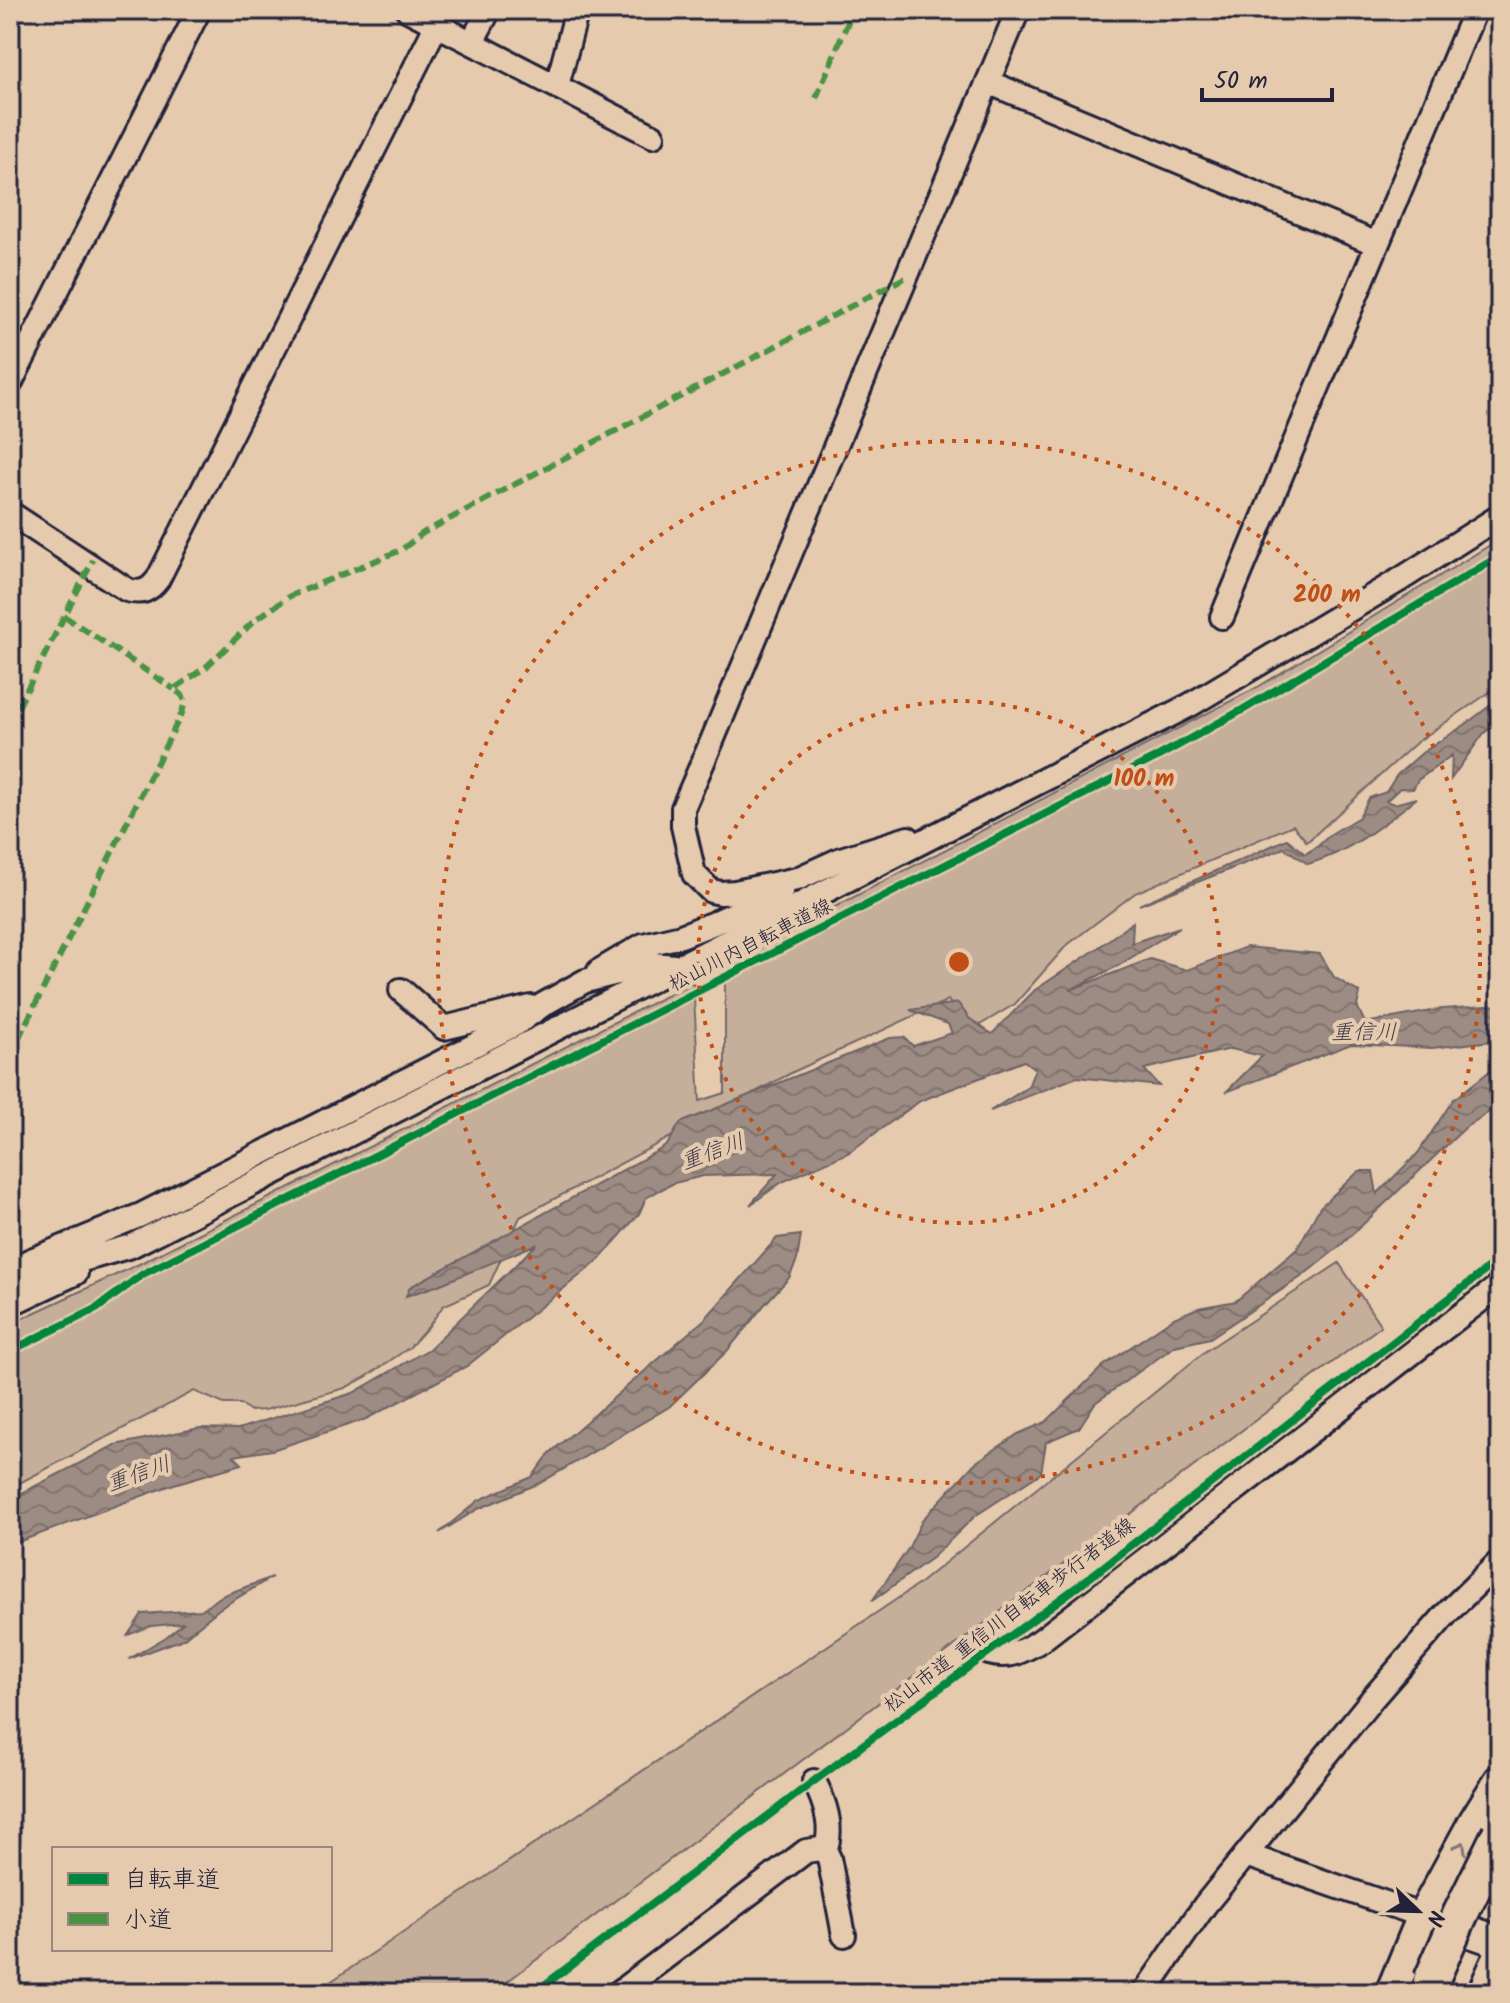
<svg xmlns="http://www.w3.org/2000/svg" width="1510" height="2003" font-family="Kalam,'Klee One',sans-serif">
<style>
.green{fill:#c6af9a;stroke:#74686a;stroke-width:2}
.water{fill:url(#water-waves);stroke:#6c6266;stroke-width:2}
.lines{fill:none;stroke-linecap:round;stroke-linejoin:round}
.minor-casing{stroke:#22223b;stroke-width:28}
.major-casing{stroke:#22223b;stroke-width:36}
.minor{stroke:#e5caad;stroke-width:22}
.major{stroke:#e5caad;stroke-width:30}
.highway-bridge-casing{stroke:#22223b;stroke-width:40;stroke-linecap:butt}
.highway-bridge{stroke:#e5caad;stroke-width:34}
.quiet{stroke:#4a9344;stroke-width:6;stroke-dasharray:12 6;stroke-linecap:butt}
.cycleway-casing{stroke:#e5caad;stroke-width:13}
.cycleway{stroke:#00873e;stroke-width:8}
.oneway{stroke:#847674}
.ring{fill:none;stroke:#c04e15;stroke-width:4;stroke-dasharray:4 8}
.labels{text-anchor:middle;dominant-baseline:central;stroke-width:8;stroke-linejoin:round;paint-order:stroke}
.street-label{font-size:20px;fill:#22223b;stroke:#e5caad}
.water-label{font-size:22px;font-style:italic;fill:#413c4d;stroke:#e5caad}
.centre{fill:#c04e15;stroke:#e5caad;stroke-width:4}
.ring-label{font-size:24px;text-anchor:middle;font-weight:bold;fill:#c04e15;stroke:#e5caad;stroke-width:8;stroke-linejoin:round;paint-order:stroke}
</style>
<defs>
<pattern id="water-waves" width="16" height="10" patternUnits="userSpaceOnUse" patternTransform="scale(2)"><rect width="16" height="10" fill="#9d8c83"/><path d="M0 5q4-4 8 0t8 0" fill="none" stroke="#80726c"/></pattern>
</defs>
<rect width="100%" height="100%" fill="#e5caad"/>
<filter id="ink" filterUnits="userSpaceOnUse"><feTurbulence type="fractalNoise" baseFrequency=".0125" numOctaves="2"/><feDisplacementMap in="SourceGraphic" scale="16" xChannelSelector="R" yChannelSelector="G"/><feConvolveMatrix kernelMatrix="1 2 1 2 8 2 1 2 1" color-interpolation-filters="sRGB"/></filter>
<g filter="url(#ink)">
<path class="green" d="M 1500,539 L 1500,685 L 1417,742 L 1307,842 L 1293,825 L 1135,893 L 1066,946 L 1015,1004 L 970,1031 L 948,1000 L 793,1072 L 520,1217 L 489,1285 L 443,1306 L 429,1326 L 410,1347 L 366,1377 L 345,1388 L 265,1410 L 251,1411 L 240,1404 L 224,1404 L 194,1391 L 10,1488 L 10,1324 L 137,1265 L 693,982 L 700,1101 L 725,1093 L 725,964 L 1258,687 Z
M 1339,1263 L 1381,1326 L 492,1993 L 314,1993 L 919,1584 L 1207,1350 Z"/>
<path class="water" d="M 1500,698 L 1500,721 L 1484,733 L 1451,779 L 1452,755 L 1418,780 L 1413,789 L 1400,788 L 1386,801 L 1394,804 L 1417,798 C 1383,825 1350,852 1308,864 L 1284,848 L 1139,905 L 1287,839 L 1305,854 L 1318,846 L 1331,834 L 1359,817 L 1369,798 L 1386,792 L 1397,775 L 1422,753 L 1466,724 Z
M 1133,922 L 1132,943 L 1180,927 L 1118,966 L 1070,990 L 1150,959 L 1187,970 L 1246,947 L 1320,954 L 1334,977 L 1360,993 L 1357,1006 L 1365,1023 L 1442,1009 L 1500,1005 L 1500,1040 L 1432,1048 L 1351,1044 L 1226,1092 L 1262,1056 L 1231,1049 L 1144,1069 L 1159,1086 L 1077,1077 L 990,1111 L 1028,1087 L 1035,1069 L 1024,1061 L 920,1101 L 848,1153 L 782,1182 L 750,1205 L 777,1174 L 703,1176 L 674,1183 L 660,1190 L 646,1198 L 639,1214 L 599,1260 L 467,1366 L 366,1419 L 272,1450 L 234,1456 L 242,1464 L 174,1484 L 10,1545 L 10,1499 L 115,1445 L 200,1428 L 238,1429 L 353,1393 L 429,1349 L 537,1244 L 436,1286 L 406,1296 L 410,1287 L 654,1153 L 667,1145 L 680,1123 L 890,1038 L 904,1037 L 913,1046 L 952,1033 L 948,1024 L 910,1010 L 958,1003 L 969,1018 L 992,1034 L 1035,990 L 1095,950 Z
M 1500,1063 L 1500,1105 L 1466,1127 L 1340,1246 L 1301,1277 L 1210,1338 L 1175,1346 L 1095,1403 L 1079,1428 L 1046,1442 L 1041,1473 L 975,1516 L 933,1557 L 872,1601 L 908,1549 L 923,1519 L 975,1463 L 1018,1434 L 1046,1422 L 1103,1366 L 1174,1318 L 1198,1308 L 1236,1301 L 1297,1249 L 1320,1207 L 1359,1171 L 1373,1171 L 1377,1194 L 1418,1153 L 1453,1100 Z
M 801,1235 L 797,1260 L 789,1278 L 765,1304 L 727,1351 L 669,1407 L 540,1483 L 478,1509 L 439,1533 L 479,1500 L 532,1477 L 550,1453 L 705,1319 L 777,1238 Z
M 272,1577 L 219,1609 L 183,1639 L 129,1659 L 166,1637 L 183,1623 L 151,1626 L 128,1635 L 142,1614 L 201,1610 L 222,1596 Z"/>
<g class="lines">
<g class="minor-casing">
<path id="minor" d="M 408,10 L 653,136
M 472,42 L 489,10
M 988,82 L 1377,244
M 557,86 L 577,10
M 10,384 L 199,10
M 10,513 L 127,590 C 142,594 149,591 158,579 L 437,24
M 1222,617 L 1475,10
M 908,838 L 841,859 L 797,879 L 735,892 L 721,893 L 711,891 L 694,874 L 683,826 L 683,808 L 712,741 L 1018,10
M 599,971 L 643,945 L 681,936 L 714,923 L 775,895 L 782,890
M 401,990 L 444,1028 L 531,1007
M 14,1272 L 29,1261 L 141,1215 L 516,1024 L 544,1004 L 585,981 L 653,964 L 674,966
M 10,1281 L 131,1246 L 1190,705 L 1401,579 L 1500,516
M 10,1304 L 76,1273
M 989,1653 C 1009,1659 1023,1651 1040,1641 L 1500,1285
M 825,1851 L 829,1858 L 844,1935
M 1246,1855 L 1423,1916
M 618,1993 L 806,1851 L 820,1849 L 825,1851 C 834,1828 825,1802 814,1781
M 1144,1993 L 1205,1905 L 1372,1699 L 1447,1613 L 1500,1561"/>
</g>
<g class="major-casing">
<path id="major" d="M 1433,1919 L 1500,1942
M 1391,1993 L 1423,1916 L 1474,1822 L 1500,1780
M 1483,1993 L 1500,1955"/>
</g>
<use href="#minor" class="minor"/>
<use href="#major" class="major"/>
<g class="highway-bridge-casing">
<path id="highway-bridge" d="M 1431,1981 L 1460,1915 L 1500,1833"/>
</g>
<use href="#highway-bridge" class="highway-bridge"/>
<path class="quiet" d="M 816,98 L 853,10
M 64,616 L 174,689
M 10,723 L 93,560
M 10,1055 L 182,713 L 185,701 L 182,695 L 174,689 L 206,667 L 255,620 L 290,596 L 401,550 L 423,533 L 906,277"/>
<g class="cycleway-casing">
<path id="cycleway" d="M 10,1351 L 96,1309 L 143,1274 L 1155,758 L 1244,709 L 1500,556
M 534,1993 L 814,1781 L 1089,1578 L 1500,1259"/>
</g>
<use href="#cycleway" class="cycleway"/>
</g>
<defs><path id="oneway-chevron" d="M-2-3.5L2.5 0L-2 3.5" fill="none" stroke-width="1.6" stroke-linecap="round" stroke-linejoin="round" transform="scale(2)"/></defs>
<use class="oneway" href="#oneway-chevron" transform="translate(1461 1847) rotate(-62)"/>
</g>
<g class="ring">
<circle cx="959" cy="962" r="261"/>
<circle cx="959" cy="962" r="521"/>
</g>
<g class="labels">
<g class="street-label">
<text transform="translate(751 946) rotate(-27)">松山川内自転車道線</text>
<text transform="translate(1010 1616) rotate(-37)">松山市道 重信川自転車歩行者道線</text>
</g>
<g class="water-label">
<text x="1364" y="1033">重信川</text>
<text transform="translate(713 1153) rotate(-20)">重信川</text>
<text transform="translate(139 1475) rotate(-19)">重信川</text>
</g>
</g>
<circle cx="959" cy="962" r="12" class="centre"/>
<g class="ring-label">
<text x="1327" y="602">200 m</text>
<text x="1144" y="786">100 m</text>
</g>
<rect width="1510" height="2003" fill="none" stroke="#e5caad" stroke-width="40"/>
<rect x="20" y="20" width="1470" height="1963" fill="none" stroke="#22223b" stroke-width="3" filter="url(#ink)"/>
<rect x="52" y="1847" width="280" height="104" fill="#e5caad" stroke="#97877f" stroke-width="2"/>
<rect x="68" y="1873" width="40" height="12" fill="#00873e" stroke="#97877f" stroke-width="2"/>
<text x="124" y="1887" font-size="24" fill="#22223b">自転車道</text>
<rect x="68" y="1913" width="40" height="12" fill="#4a9344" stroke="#97877f" stroke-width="2"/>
<text x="124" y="1927" font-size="24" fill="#22223b">小道</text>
<g transform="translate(1418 1911) rotate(113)" stroke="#e5caad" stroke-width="6" paint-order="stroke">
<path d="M0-6L14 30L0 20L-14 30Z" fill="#22223b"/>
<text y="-12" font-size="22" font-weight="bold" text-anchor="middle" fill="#22223b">N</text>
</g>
<path d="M1202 88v12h130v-12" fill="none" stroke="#22223b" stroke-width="4"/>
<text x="1214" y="88" font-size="24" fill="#22223b" stroke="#e5caad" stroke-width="6" paint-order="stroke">50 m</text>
</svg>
